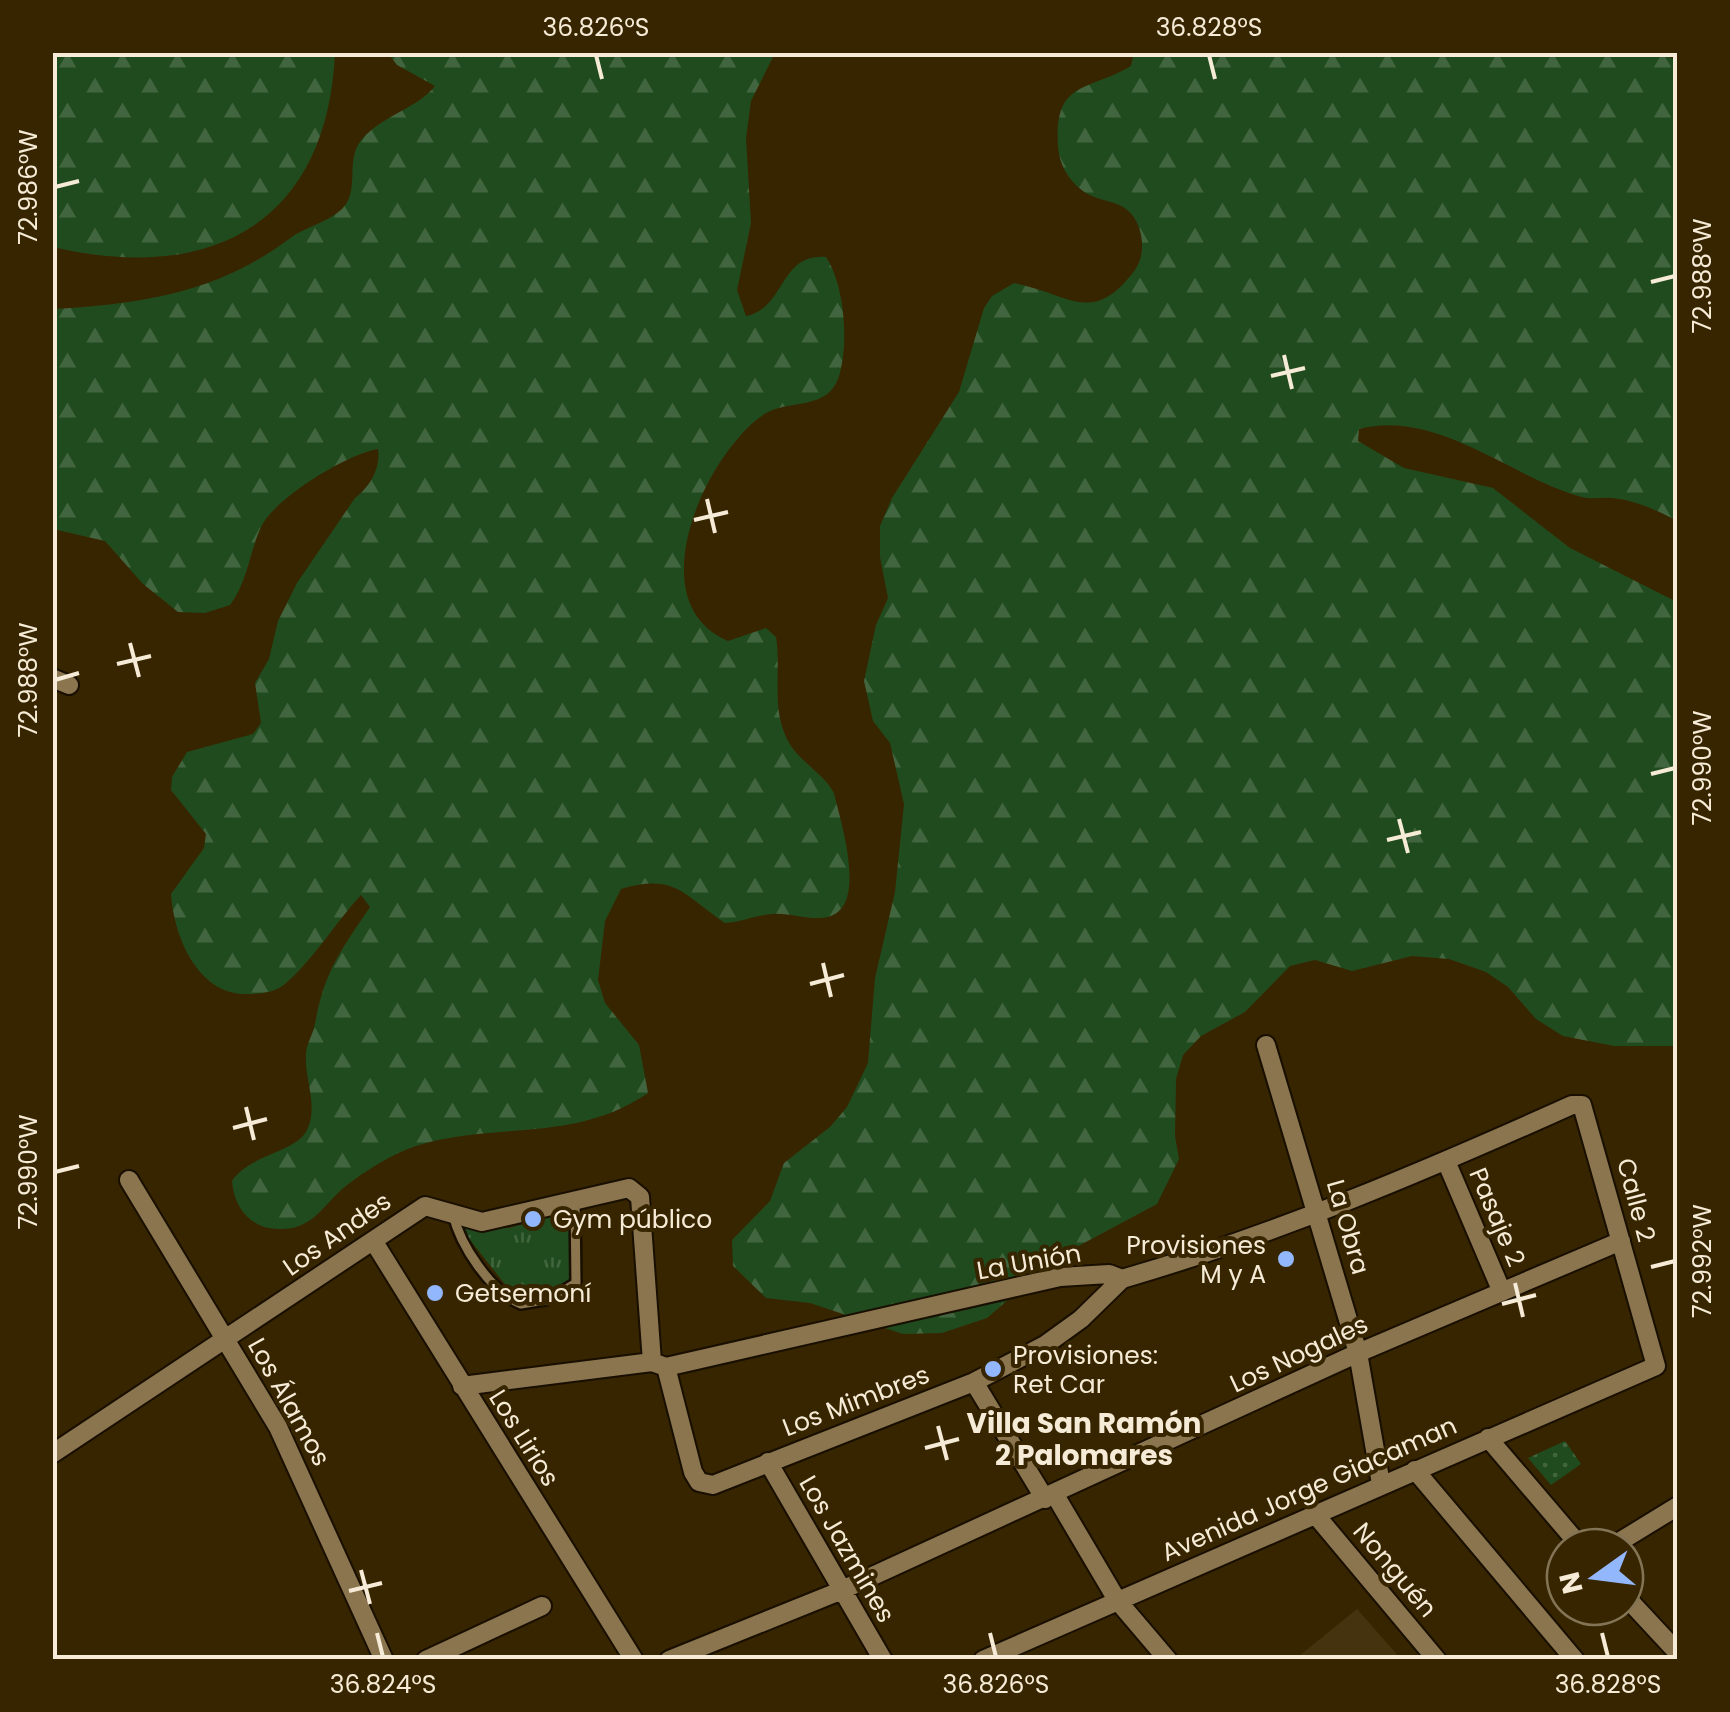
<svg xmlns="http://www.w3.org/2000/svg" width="1730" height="1712" font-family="Poppins,sans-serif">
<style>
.built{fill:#44330e}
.forest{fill:url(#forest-firs)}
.park{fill:url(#park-tufts)}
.garden{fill:url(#garden-dots)}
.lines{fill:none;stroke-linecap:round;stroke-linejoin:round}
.service-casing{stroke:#190f00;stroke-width:14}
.minor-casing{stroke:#190f00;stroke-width:22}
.service{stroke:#8a754e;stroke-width:9}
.minor{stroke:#8a754e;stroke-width:18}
.ticks{fill:none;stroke:#f6ebd6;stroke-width:4}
.poi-dot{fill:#93b7fd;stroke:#372500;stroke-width:4}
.labels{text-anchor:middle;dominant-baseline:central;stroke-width:8;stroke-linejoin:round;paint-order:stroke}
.street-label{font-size:25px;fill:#f6ebd6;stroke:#372500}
.poi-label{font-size:25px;fill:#f6ebd6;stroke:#372500;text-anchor:start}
.neighbourhood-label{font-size:28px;font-weight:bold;fill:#f6ebd6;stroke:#372500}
.neatline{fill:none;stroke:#f6ebd6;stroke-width:4}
.ticks-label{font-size:25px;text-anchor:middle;fill:#f6ebd6}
</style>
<defs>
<pattern id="forest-firs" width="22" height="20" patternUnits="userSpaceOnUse" patternTransform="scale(2.5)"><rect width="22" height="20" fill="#204b1e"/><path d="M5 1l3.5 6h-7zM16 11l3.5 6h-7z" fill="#41653e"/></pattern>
<pattern id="park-tufts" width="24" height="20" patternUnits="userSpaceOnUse" patternTransform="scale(2.5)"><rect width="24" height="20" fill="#204b1e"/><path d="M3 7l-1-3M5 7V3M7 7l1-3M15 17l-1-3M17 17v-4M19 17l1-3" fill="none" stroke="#41653e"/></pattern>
<pattern id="garden-dots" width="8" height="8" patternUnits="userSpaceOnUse" patternTransform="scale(2.5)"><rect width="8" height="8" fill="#204b1e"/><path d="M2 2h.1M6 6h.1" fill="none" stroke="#41653e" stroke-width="1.8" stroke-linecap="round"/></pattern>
</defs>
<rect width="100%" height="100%" fill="#372500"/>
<path class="built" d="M 1357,1609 L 1401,1659 L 1302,1659 L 1299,1656 Z"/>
<path class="forest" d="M 53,52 L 335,53 C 327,224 210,284 53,247 Z
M 1660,52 L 1677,61 L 1677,521 C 1659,511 1634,500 1613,498 C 1603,497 1593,500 1582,497 C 1509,477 1438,409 1359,429 L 1358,441 L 1404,468 L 1493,488 L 1570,548 L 1677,602 L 1677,1046 L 1614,1046 L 1563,1036 L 1536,1019 L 1508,987 L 1486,972 L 1449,959 L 1412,956 L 1352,971 L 1315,960 L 1290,966 L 1245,1012 L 1201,1036 L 1183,1055 L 1176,1079 L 1175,1136 L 1179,1159 L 1157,1204 L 1056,1258 L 987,1318 L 942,1333 L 903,1334 L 810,1303 L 766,1298 L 733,1266 L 732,1240 L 770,1201 L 784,1163 L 830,1127 L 847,1107 L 868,1063 L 875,978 L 895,892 L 904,804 L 890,743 L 873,721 L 864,681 L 876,625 L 888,598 L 880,557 L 880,526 L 892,498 L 959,392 L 984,308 L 992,296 L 1014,283 C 1071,294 1092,327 1135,270 C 1145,255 1144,235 1135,219 C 1122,198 1101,204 1083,191 C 1068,180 1059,164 1058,146 C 1054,80 1087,92 1131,66 L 1134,53 Z
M 388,53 L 775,53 L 751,101 L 746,138 L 751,223 L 737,290 L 746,316 C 786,308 779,253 826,257 C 845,286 849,344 839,376 C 828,412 788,398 763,415 C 706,454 637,602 728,641 L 766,628 L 776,637 C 782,673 769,711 791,746 C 803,764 824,774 834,793 C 840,820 869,907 828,917 C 810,921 789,912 772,914 C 756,915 742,922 725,923 C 683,895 676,873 621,889 L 605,921 L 598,980 L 605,1003 L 639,1045 L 648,1093 C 572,1145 492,1120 413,1147 C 391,1155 365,1171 347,1185 C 323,1204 314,1230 279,1229 C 251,1229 234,1208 232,1181 C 250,1154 297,1152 307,1130 C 319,1105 304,1080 306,1053 C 307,1043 313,1034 315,1024 C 324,972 341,950 370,907 L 361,895 C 336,922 313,960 285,984 C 276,992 261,994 248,994 C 199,996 174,938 171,894 L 204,848 L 206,834 L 171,790 L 172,777 L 187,752 L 253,734 L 261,723 L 255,683 L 269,659 L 278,621 L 297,583 L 355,498 C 370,487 381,468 378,449 C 347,454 277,497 262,525 C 249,552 248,581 230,605 L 205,613 L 178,612 L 143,584 L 105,541 L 53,529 L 53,309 C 141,304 217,293 289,239 C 304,227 327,223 342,209 C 361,190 344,161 362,139 C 383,115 418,108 435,86 L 397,65 Z"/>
<path class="park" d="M 571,1211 L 576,1279 L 555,1291 L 512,1293 L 462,1230 L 464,1224 L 509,1228 Z"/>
<path class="garden" d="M 1565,1441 L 1581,1464 L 1551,1485 L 1528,1458 Z"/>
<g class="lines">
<g class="service-casing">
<path id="service" d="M 453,1214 C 460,1245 490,1291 521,1304 L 550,1299 L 576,1283 L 575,1202"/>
</g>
<g class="minor-casing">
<path id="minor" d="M 52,678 L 69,685
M 1266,1045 L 1358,1353 L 1381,1484
M 1446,1161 L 1502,1292
M 129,1180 L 278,1427 L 384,1660
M 374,1242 L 634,1660
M 666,1367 L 693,1472 L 699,1482 L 713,1485 L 974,1382 L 1045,1345 L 1081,1319 L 1122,1279
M 974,1382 L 1045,1499
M 462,1386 L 652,1362 L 666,1367 L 1060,1277 L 1109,1274 L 1122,1279 C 1277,1234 1425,1171 1572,1105 L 1582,1105 L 1656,1366 L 983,1660
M 1488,1438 L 1581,1547
M 52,1454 L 425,1206 L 482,1222 L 629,1188 L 640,1197 L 652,1362
M 768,1462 L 883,1660
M 1415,1470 L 1575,1660
M 1055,1495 L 1117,1600 L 1168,1660
M 1314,1513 L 1437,1660
M 1611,1547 L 1678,1506
M 1625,1596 L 1678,1653
M 426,1660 L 542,1606
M 669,1660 L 840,1591 L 1358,1353 L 1621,1241"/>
</g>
<use href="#service" class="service"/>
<use href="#minor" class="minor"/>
</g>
<path class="ticks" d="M 596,55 L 602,79M 1209,55 L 1215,79M 55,187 L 79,181M 1651,282 L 1675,276M 1284,355 L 1292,389M 1271,376 L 1305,368M 707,499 L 715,533M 694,520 L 728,512M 130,643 L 139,677M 117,664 L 151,656M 55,680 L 79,673M 1651,774 L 1675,768M 1399,819 L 1408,853M 1387,840 L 1421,832M 823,963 L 831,997M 810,984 L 844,975M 246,1107 L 254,1140M 233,1128 L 267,1119M 55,1172 L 79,1166M 1651,1267 L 1675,1261M 1515,1283 L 1523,1317M 1502,1304 L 1536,1295M 938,1426 L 947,1460M 925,1448 L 959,1439M 361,1570 L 370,1604M 349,1591 L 382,1583M 377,1633 L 383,1657M 990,1633 L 996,1657M 1602,1633 L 1608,1657"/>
<g class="poi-dot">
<circle cx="533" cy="1219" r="10"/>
<circle cx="1286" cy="1259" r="10"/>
<circle cx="435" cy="1293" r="10"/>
<circle cx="993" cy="1369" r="10"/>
</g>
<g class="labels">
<g class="street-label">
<text transform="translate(1636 1200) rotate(75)">Calle 2</text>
<text transform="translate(1497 1217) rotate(67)">Pasaje 2</text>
<text transform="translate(1348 1227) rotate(74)">La Obra</text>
<text transform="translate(337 1234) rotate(-35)">Los Andes</text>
<text transform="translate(1029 1262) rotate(-10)">La Unión</text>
<text transform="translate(1299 1354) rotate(-25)">Los Nogales</text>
<text transform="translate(856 1401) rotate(-21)">Los Mimbres</text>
<text transform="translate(289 1402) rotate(61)">Los Álamos</text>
<text transform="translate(524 1438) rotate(58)">Los Lirios</text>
<text transform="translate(1309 1489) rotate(-24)">Avenida Jorge Giacaman</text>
<text transform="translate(847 1549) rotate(60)">Los Jazmines</text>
<text transform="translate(1395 1570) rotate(50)">Nonguén</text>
</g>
<g class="poi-label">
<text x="553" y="1219">Gym público</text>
<text x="1266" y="1245" text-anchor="end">Provisiones<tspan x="1266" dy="29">M y A</tspan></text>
<text x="455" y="1293">Getsemoní</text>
<text x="1013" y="1355">Provisiones:<tspan x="1013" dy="29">Ret Car</tspan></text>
</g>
<g class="neighbourhood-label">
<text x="1084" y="1423">Villa San Ramón<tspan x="1084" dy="32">2 Palomares</tspan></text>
</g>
</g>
<rect width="1730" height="1712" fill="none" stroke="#372500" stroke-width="110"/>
<g transform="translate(1595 1577) rotate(256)"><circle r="48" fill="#372500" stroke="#837456" stroke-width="2.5"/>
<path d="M0-8L18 38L0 25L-18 38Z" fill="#93b7fd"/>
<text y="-15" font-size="28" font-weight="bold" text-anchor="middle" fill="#f6ebd6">N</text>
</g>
<rect x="55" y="55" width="1620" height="1602" class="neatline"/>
<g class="ticks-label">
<text x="596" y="36">36.826°S</text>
<text x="1209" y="36">36.828°S</text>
<text transform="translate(28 187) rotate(-90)" y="9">72.986°W</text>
<text transform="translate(1702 276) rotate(-90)" y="9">72.988°W</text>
<text transform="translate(28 680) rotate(-90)" y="9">72.988°W</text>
<text transform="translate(1702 768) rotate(-90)" y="9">72.990°W</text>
<text transform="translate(28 1172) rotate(-90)" y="9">72.990°W</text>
<text transform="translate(1702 1261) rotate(-90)" y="9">72.992°W</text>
<text x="383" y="1693">36.824°S</text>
<text x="996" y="1693">36.826°S</text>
<text x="1608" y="1693">36.828°S</text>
</g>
</svg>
